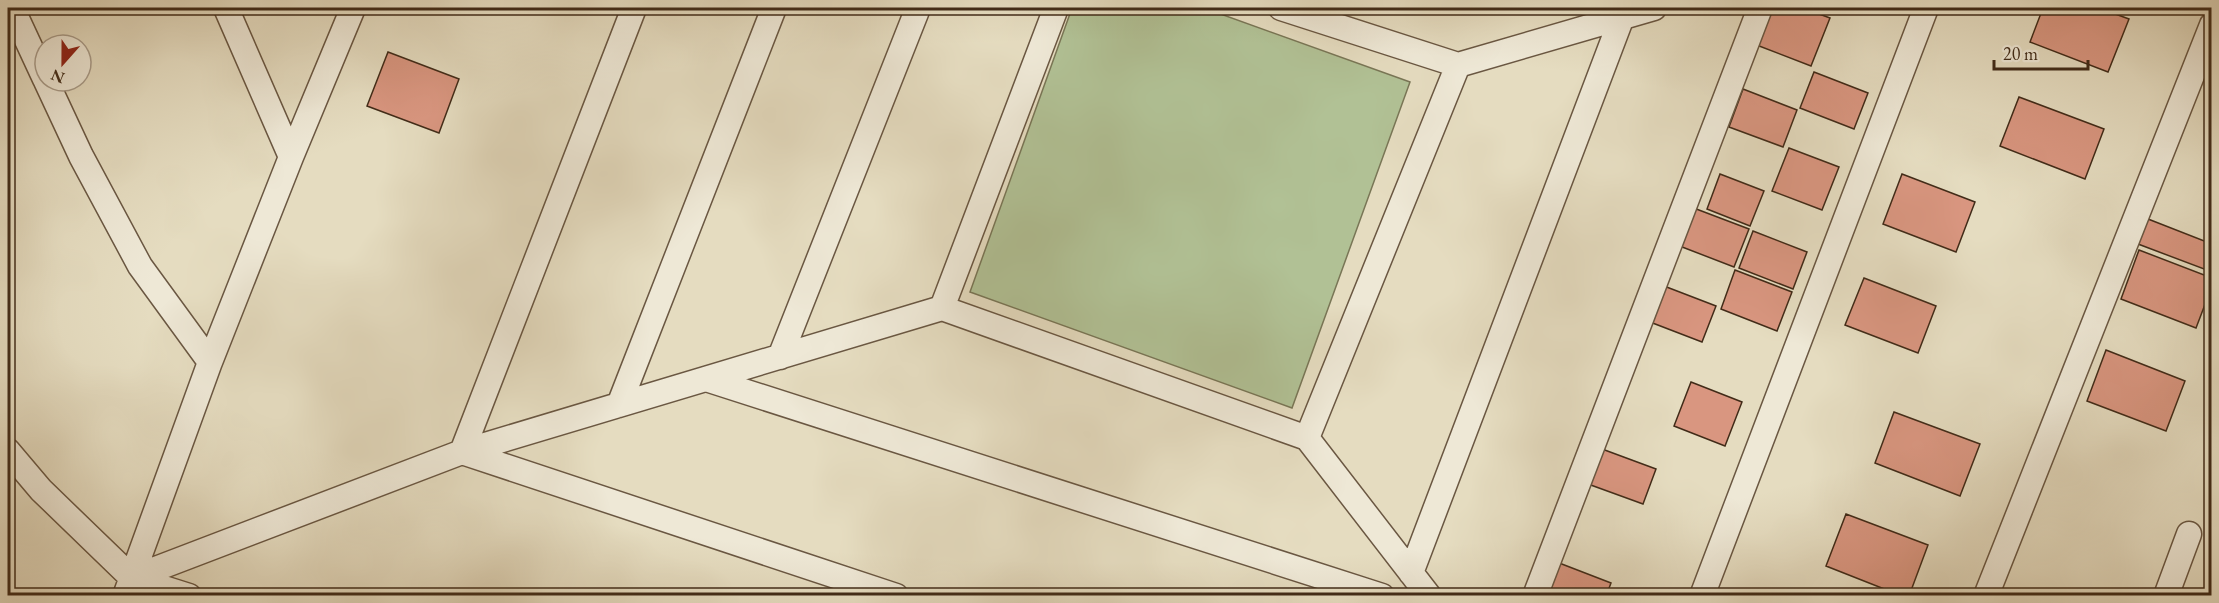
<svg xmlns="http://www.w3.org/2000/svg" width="2219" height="603" font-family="'EB Garamond',serif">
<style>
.green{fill:#b1c195;stroke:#797656;stroke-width:1.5}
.building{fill:#d99680;stroke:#412b18;stroke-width:1.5}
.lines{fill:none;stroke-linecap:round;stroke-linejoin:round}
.minor-casing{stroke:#6a5742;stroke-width:27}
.minor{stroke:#eee8d6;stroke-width:24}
</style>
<rect width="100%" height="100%" fill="#e5dcc0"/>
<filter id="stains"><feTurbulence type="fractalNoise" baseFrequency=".00333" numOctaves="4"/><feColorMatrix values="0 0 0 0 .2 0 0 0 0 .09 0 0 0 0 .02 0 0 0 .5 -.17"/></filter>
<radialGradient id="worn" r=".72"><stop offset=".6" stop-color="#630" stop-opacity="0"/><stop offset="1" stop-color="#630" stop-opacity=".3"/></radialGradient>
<path class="green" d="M 1072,8 L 1204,8 L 1410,82 L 1292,408 L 970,292 Z"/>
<path class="building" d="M 1768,8 L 1803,8 L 1830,18 L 1811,66 L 1754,44 Z
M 2043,8 L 2099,8 L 2129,19 L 2108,72 L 2030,42 Z
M 388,52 L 459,79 L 439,133 L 367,106 Z
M 1814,72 L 1868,93 L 1854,129 L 1800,108 Z
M 1743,89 L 1797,110 L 1783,147 L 1729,127 Z
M 2019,97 L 2104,129 L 2085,179 L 2000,146 Z
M 1789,148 L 1839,167 L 1822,210 L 1772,191 Z
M 1720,174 L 1764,191 L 1750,226 L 1707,209 Z
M 1902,174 L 1975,202 L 1956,252 L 1883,224 Z
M 1691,207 L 1749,229 L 1734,267 L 1677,245 Z
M 2148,219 L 2212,244 L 2212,272 L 2138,244 Z
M 1753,231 L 1807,252 L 1793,289 L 1739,268 Z
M 2139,250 L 2212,278 L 2212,286 L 2196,328 L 2121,299 Z
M 1735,270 L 1792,292 L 1777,331 L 1721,309 Z
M 1864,278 L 1936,306 L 1918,353 L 1845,325 Z
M 1664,286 L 1716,306 L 1702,342 L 1650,322 Z
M 2106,350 L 2185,381 L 2166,431 L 2087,401 Z
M 1691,382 L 1742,402 L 1725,446 L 1674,426 Z
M 1894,412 L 1980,444 L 1960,496 L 1875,463 Z
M 1602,449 L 1656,469 L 1643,504 L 1588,484 Z
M 1846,514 L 1928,545 L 1909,596 L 1902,596 L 1826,566 Z
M 1554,561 L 1611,583 L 1606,596 L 1540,596 Z"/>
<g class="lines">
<g class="minor-casing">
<path id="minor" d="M 12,8 L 45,79
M 226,8 L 291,157
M 634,8 L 462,452 L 896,596
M 1056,8 L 942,308 L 1307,438 L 1458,65
M 1281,8 L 1458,65 L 1654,8
M 46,81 L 81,156 L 140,266 L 210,362
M 780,357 L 918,8
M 706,379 L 1382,596
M 619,405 L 774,8
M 1307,438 L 1429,596
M 8,451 L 41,490 L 132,578 L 189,596
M 1411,573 L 1622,17
M 132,578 L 462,452 L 942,308
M 125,596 L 210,362 L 291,157 L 353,8
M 1535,596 L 1760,8
M 1702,596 L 1926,8
M 1986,596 L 2212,25
M 2166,596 L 2189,534"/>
</g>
<use href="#minor" class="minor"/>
</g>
<rect width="2219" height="603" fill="none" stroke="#e5dcc0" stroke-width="30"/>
<rect x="9" y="9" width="2201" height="585" fill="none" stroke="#412b18" stroke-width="3"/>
<rect x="15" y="15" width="2189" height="573" fill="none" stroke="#412b18" stroke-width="1.5"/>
<g transform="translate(63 63) rotate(201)"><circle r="28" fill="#eee8d6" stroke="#a99c8a" stroke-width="1.5"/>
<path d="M0-4.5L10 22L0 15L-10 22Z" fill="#8f2418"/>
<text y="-9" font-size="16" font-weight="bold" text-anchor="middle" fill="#412b18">N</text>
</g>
<path d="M1994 60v9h94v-9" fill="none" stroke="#412b18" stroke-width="3"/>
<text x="2003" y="60" font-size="18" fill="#412b18" stroke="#eee8d6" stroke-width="4.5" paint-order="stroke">20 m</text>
<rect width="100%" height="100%" filter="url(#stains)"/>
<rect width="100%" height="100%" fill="url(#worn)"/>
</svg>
